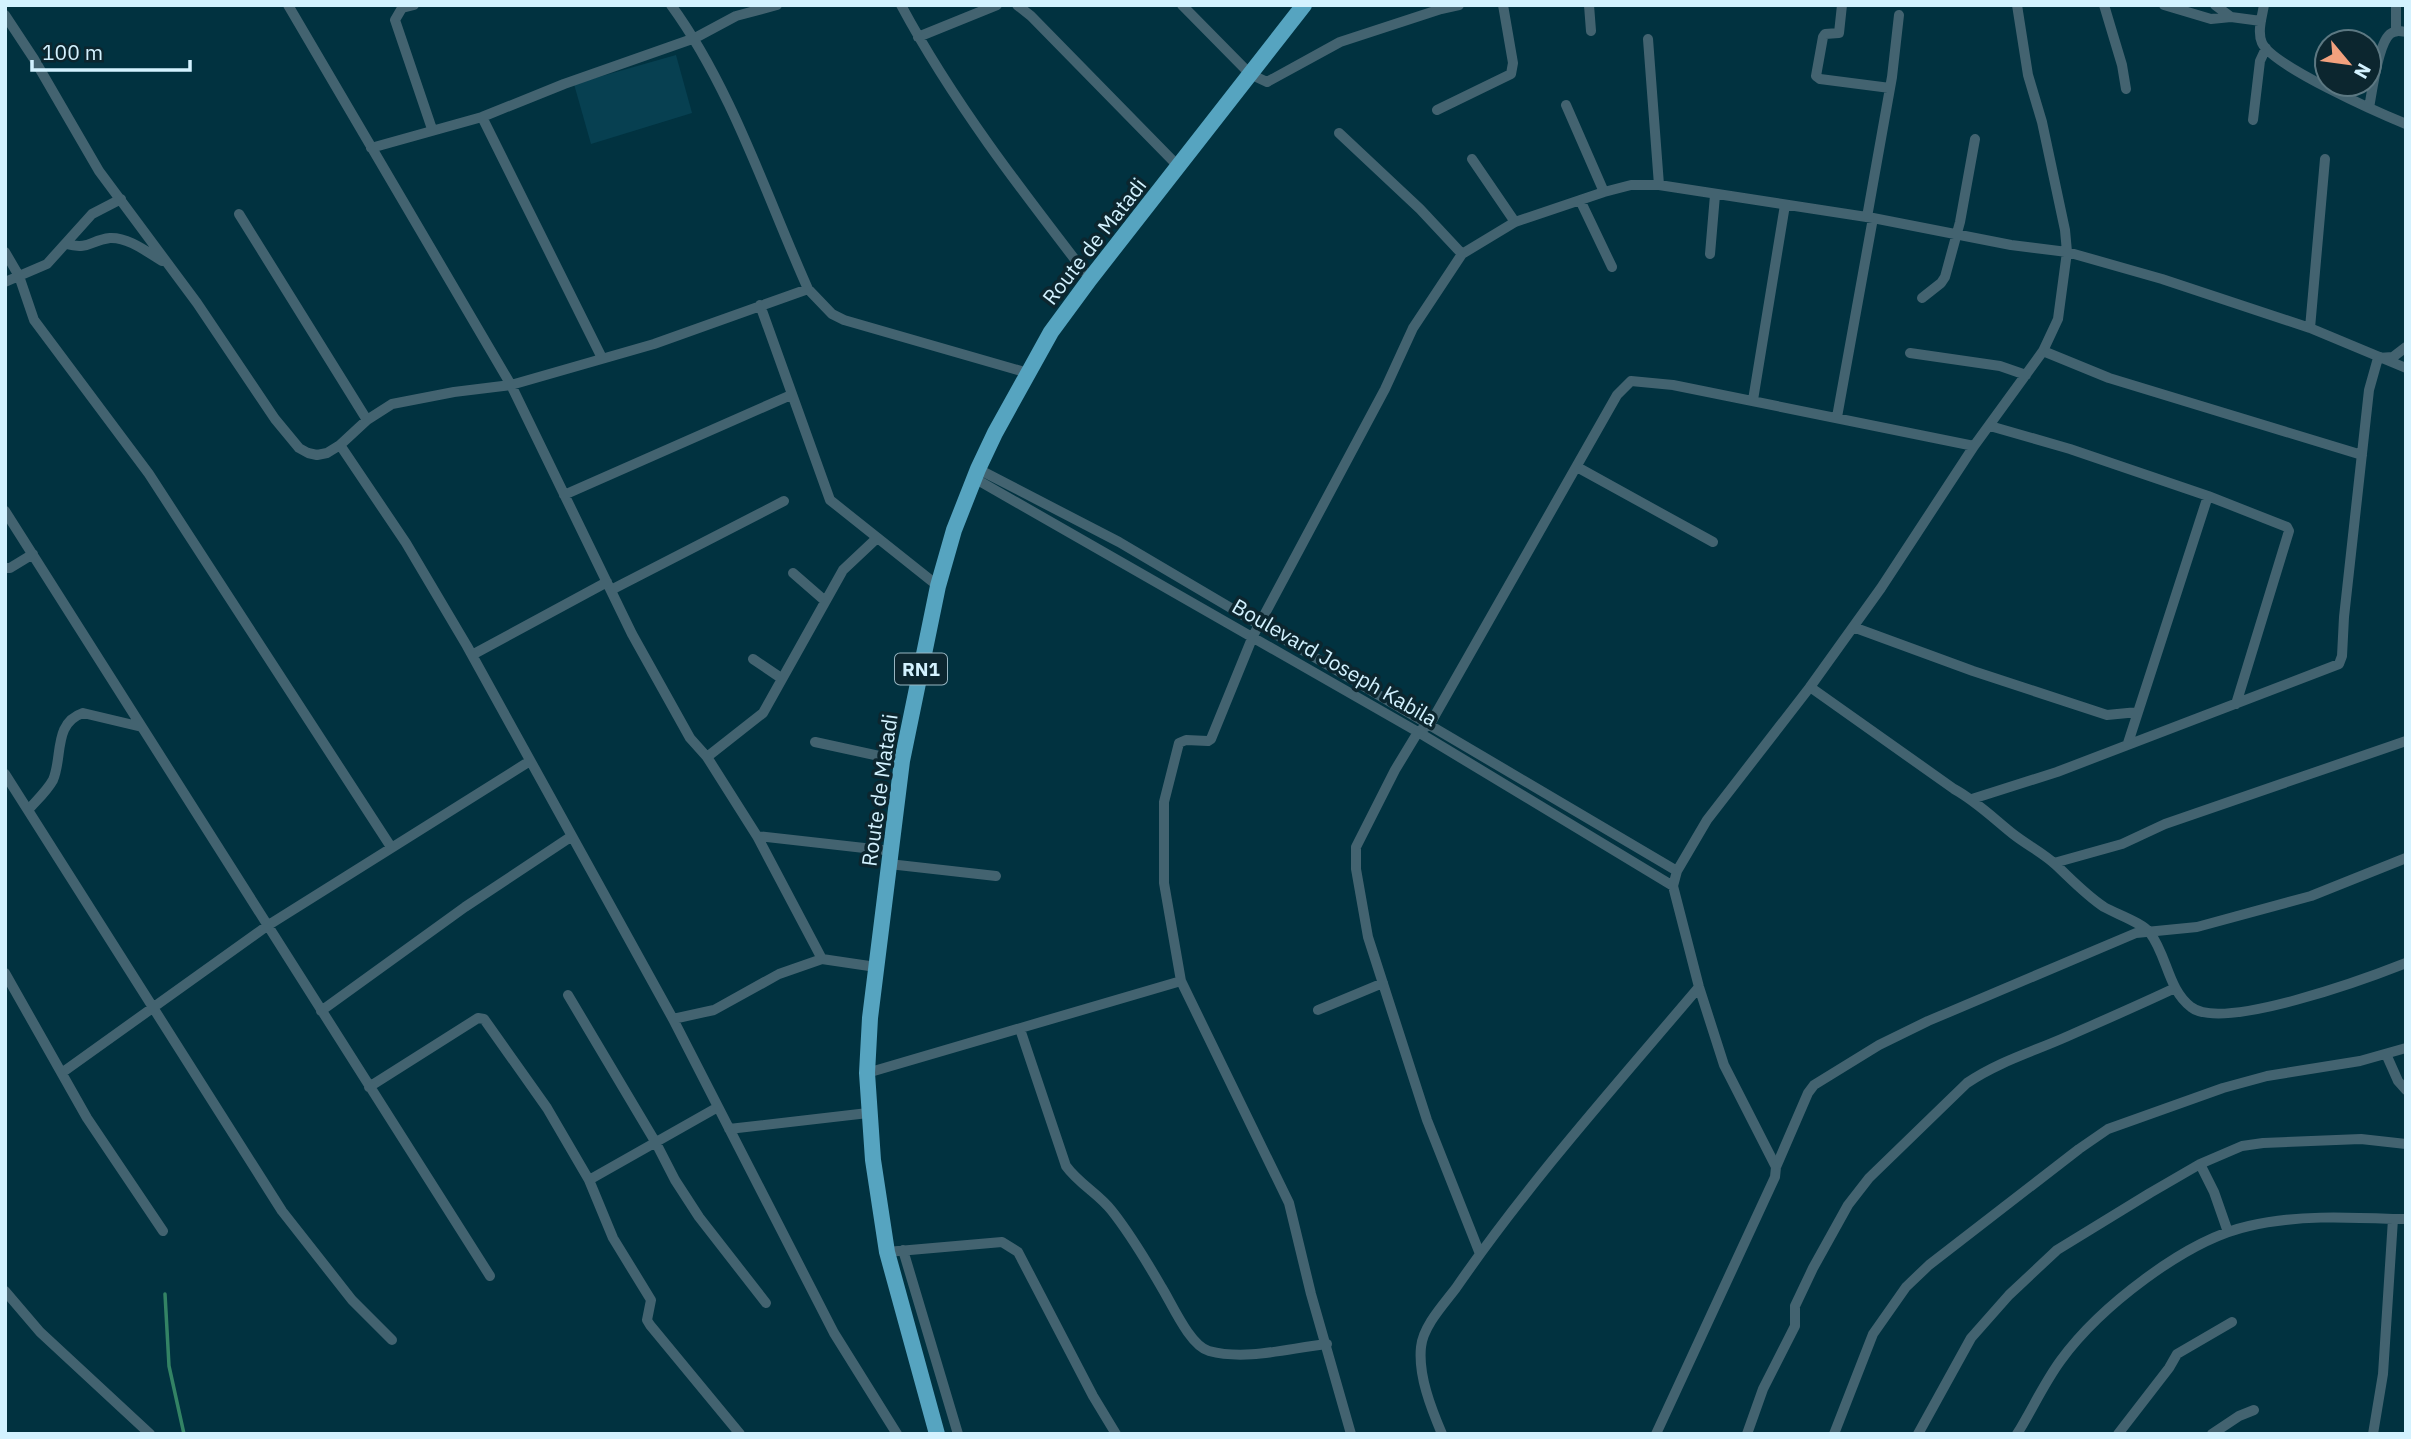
<svg xmlns="http://www.w3.org/2000/svg" width="2411" height="1439" font-family="'IBM Plex Sans',sans-serif">
	<rect width="100%" height="100%" fill="#013240"/>
	<path fill="#074051" d="M676 55 692 113 591 144 574 84Z"/>
	<g fill="none" stroke-linecap="round" stroke-linejoin="round">
		<path stroke="#338364" stroke-width="3.5" d="M165 1294 169 1366 184 1434"/>
		<path stroke="#436370" stroke-width="10" d="M288 5 511 385 632 634 690 738 707 757 757 836 822 959
			M414 5 402 8 395 20 432 129
			M671 5C731 87 766 195 808 289
			M901 5C953 102 1022 191 1090 279
			M1017 5 1031 16 1178 166
			M1182 5 1250 74 1267 82 1340 42 1441 9 1459 5
			M1589 5 1591 31
			M1842 5 1839 33 1825 34 1823 37 1816 76 1820 79 1890 88
			M2104 5 2122 65 2126 89
			M2164 5 2211 19 2231 17 2261 21
			M2215 5 2231 17
			M2264 5C2262 17 2257 32 2262 43 2273 66 2379 113 2406 124
			M2396 5V31
			M5 15 34 59 99 171 197 303 275 419 299 448 308 453 317 455 327 453 340 445 367 420 392 404 454 392 511 385 654 344 808 289 832 314 844 320 1028 373
			M918 37 997 5
			M1648 39 1659 185
			M1566 105 1604 192
			M2369 108C2372 92 2378 44 2390 34 2395 30 2400 31 2406 32
			M1437 110 1511 74 1513 63 1503 5
			M482 117 602 358
			M2253 120 2260 61 2266 48
			M1339 133 1420 209 1462 254
			M371 148 482 117 564 84 695 38 736 16 777 5
			M1472 159 1515 222
			M1580 200 1612 267
			M239 214 367 420
			M1867 217 1892 77 1899 15
			M66 244C90 250 90 240 110 238 128 237 147 252 162 261
			M5 252 19 276 34 320 149 474 391 847
			M1710 254 1715 195
			M5 282 47 264 92 214 121 199
			M1922 298 1941 283 1945 277 1960 222 1975 139
			M760 305 830 500 938 586
			M2310 328 2325 159
			M2043 351 2109 378 2362 455
			M1910 353 2000 366 2026 375
			M1753 400 1785 205
			M1837 417 1873 218
			M1990 426 2070 449 2208 496 2287 527 2289 531 2236 704
			M340 445 406 543 467 646 673 1019 834 1333 897 1434
			M1577 467 1713 542
			M978 469 1119 542 1677 871
			M974 478 1418 732 1673 886
			M564 495 791 395
			M5 511 490 1276
			M5 568H10L33 554
			M793 573 824 600
			M611 590 784 501
			M1853 627 1973 671 2107 715 2138 712
			M472 655 607 582
			M753 659 781 678
			M1810 687 1954 789C1976 801 1993 818 2013 834 2027 845 2043 853 2056 865 2072 880 2086 895 2104 907 2116 914 2143 923 2150 933 2167 955 2168 990 2191 1007 2222 1032 2368 978 2406 963
			M815 742 902 761
			M2128 743 2208 496
			M707 757 763 713 843 570 877 538
			M5 774 282 1211 352 1300 392 1340
			M1972 799 2057 772 2339 664 2342 656 2344 617 2369 390 2378 358 2393 357 2406 347
			M28 810C36 801 47 791 53 780 63 757 53 723 83 713L142 727
			M757 836 891 851
			M2054 863 2122 844 2165 824 2406 741
			M889 864 996 876
			M5 973 87 1118 163 1231
			M568 995 656 1143 675 1180 699 1217 766 1303
			M1318 1010 1383 983
			M321 1011 465 907 572 836
			M673 1019 714 1010 779 974 822 959 876 967
			M1020 1029 1066 1166C1079 1184 1099 1194 1112 1211 1131 1235 1147 1262 1162 1288 1172 1304 1190 1346 1209 1351 1247 1361 1289 1348 1327 1344
			M2386 1054 2398 1081 2406 1090
			M63 1072 267 926 530 761
			M867 1073 1181 981
			M369 1087 478 1018 484 1019 547 1108 589 1180 613 1238 651 1300 647 1320 650 1325 740 1434
			M729 1129 868 1113
			M2200 1164 2214 1192 2228 1232
			M1776 1167 1808 1093 1814 1085 1879 1045 1928 1021 2136 933 2197 927 2311 896 2406 858
			M589 1180 718 1107
			M903 1250 958 1434
			M887 1252 1002 1242 1018 1252 1093 1396 1116 1434
			M1480 1254 1427 1120 1368 937 1356 869V847L1395 770 1418 732 1430 724 1617 395 1631 381 1673 385 1974 446
			M5 1291 40 1332 150 1434
			M1351 1434 1311 1294 1289 1203 1181 981 1164 883V802L1179 743 1186 740 1208 741 1211 739 1253 636 1385 389 1413 328 1462 254 1515 222 1604 192 1631 185H1659L1873 218 2011 245 2067 252 2162 279 2310 328 2406 368
			M1442 1434C1431 1408 1418 1375 1421 1347 1423 1326 1444 1304 1456 1288 1529 1182 1616 1085 1699 987
			M1656 1434 1775 1177 1776 1167 1724 1065 1699 987 1673 886 1677 871 1707 820 1810 687 1881 588 1974 446 2043 351 2058 319 2067 252 2065 230 2042 122 2028 75 2017 5
			M1747 1434 1763 1389 1795 1326V1306L1813 1268 1848 1205 1869 1178 1967 1083C1998 1062 2032 1052 2066 1037 2102 1021 2139 1005 2175 988
			M1834 1434 1873 1334 1906 1287 1929 1265 2079 1149 2108 1129 2223 1088 2267 1076 2360 1061 2406 1048
			M1918 1434 1971 1338 2009 1295 2057 1250 2150 1193 2200 1164 2242 1146 2263 1143 2361 1139 2406 1144
			M2017 1434C2032 1410 2044 1383 2061 1360 2099 1308 2185 1240 2249 1226 2296 1215 2345 1217 2393 1219
			M2118 1434 2169 1368 2177 1354 2232 1322
			M2212 1434 2239 1416 2254 1410
			M2373 1434 2383 1374 2393 1219H2406"/>
		<path stroke="#56a4c0" stroke-width="16" d="M937 1434 887 1252 873 1160 867 1073 870 1018 902 761 938 586 954 530 978 469 995 433 1051 332 1090 279 1304 5"/>
	</g>
	<g text-anchor="middle" dominant-baseline="central" stroke-width="7" stroke-linejoin="round" paint-order="stroke">
		<rect fill="#0c262f" stroke="#97b5c1" stroke-width="2" x="895" y="653.5" width="52" height="31" rx="5"/>
		<g font-size="19" font-weight="bold" fill="#d3f2ff">
			<text x="921" y="669">RN1</text>
		</g>
		<g font-size="21" fill="#d3f2ff" stroke="#0c262f">
			<text transform="translate(1094 241) rotate(-52)">Route de Matadi</text>
			<text transform="translate(1335 662) rotate(30)">Boulevard Joseph Kabila</text>
			<text transform="translate(879 790) rotate(-82)">Route de Matadi</text>
		</g>
	</g>
	<rect width="2411" height="1439" fill="none" stroke="#d3f2ff" stroke-width="14"/>
	<g transform="translate(2348 63) rotate(119)"><circle r="33" fill="#0c262f" stroke="#5c7882" stroke-width="2"/>
	<path d="M0-5L12 26L0 18L-12 26Z" fill="#f2a17e"/>
	<text y="-10" font-size="19" font-weight="bold" text-anchor="middle" fill="#d3f2ff">N</text>
	</g>
	<path d="M32 60v10h158v-10" fill="none" stroke="#d3f2ff" stroke-width="3.5"/>
	<text x="42" y="60" font-size="21" fill="#d3f2ff" stroke="#0c262f" stroke-width="5" paint-order="stroke">100 m</text>
</svg>
